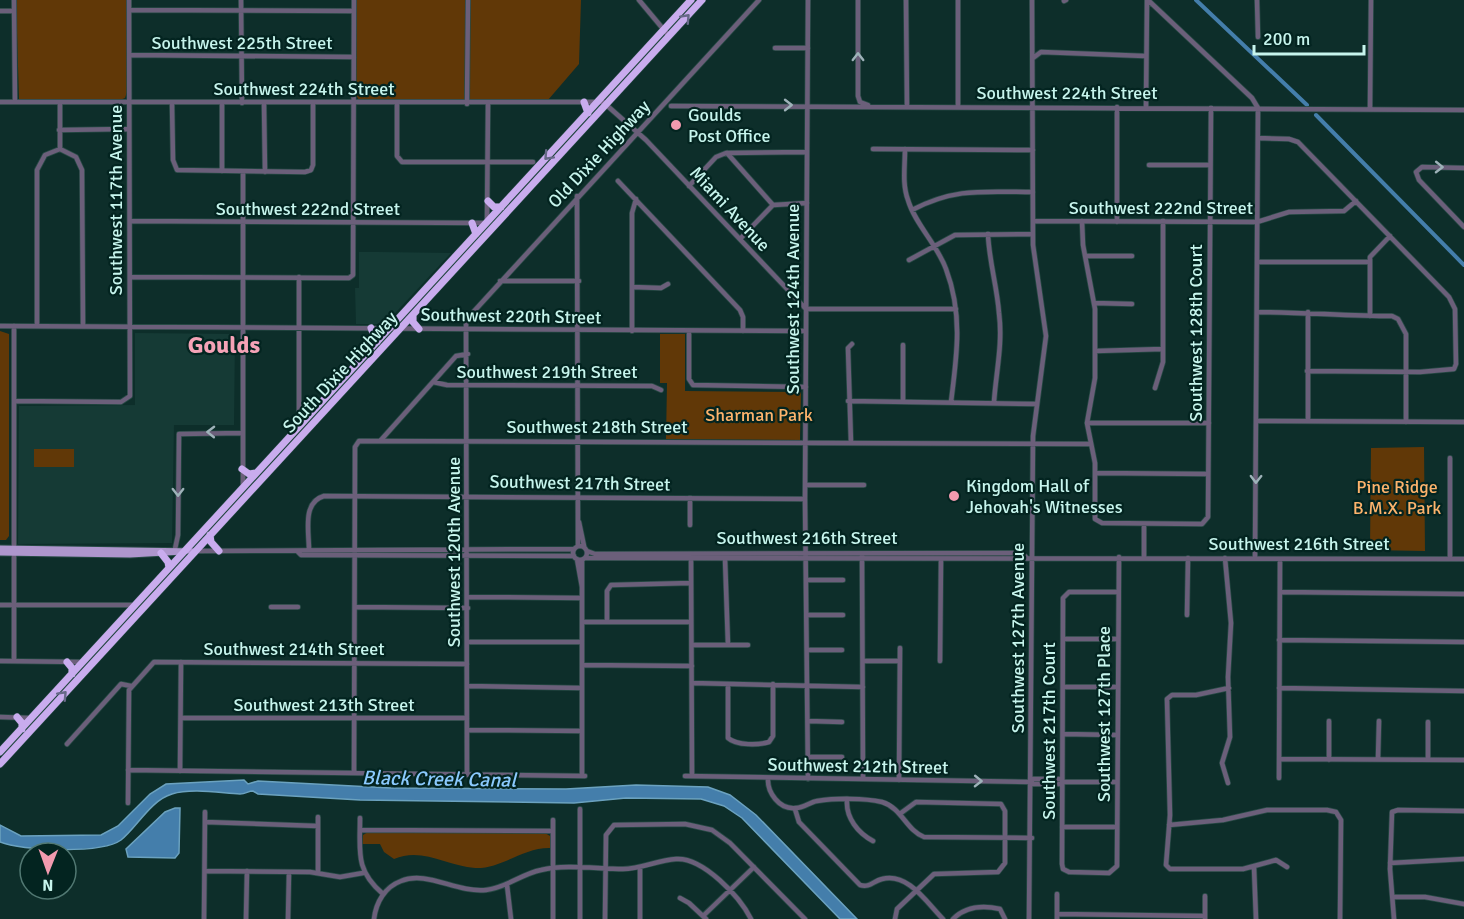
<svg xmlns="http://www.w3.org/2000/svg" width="1464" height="919" font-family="Signika,sans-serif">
	<rect width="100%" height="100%" fill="#0d2e2a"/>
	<path fill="#153a35" d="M359 252H379L451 253 385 324H356L355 288H359Z
		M135 333 235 334 234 425H174L172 543 18 544 19 406 135 405Z"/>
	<path fill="#613807" d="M16 0H128V89L125 98 120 100 19 99Z
		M356 0H581L579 64 548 100H359L356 95Z
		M0 331 9 334V536L6 540H0Z
		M660 334H685V391L801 392 800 440 666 439 667 383H660Z
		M1424 447 1425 551 1370 550 1371 448Z
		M34 449H74V467H34Z
		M368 832 545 833 550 836 551 848C523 847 502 869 475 868 447 866 422 847 394 859L384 852 380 844H362L363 835Z"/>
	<path fill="#447eab" stroke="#6ba2bf" stroke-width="1.5" d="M244 780 248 784 258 781 391 788 566 789 636 785 708 787 730 795 756 815 857 919H840L742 818 724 806 701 799 626 798 574 803 360 800 258 794 253 791C248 791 246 794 240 794 220 793 192 788 172 794 151 800 137 827 121 840 102 854 21 851 0 842V825L21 836 101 835 118 826 150 794 166 784Z
		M175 808H180L179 853 175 858 128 857 126 849 165 812Z"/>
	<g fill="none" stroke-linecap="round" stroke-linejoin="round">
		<path stroke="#447eab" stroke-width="4" d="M1196 0 1307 105
			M1316 115 1464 265"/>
		<defs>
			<path id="minor" d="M14 0 15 102
				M241 0 242 103
				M639 0 669 36
				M808 0 805 499 808 779
				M858 0V96L860 102 868 105
				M906 0 907 107
				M1148 0 1252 98 1258 108 1255 558
				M1257 0 1258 37
				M1064 1 1066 0
				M129 10 354 11
				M0 11H14
				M775 48H808
				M130 55 354 57
				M1033 58 1041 52 1145 56
				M0 102H603L646 140 806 309
				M397 102V156L402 162H533
				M60 103V149
				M172 103 173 160 177 170 305 172 311 170 313 165V103
				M264 103 265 172
				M467 104 468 0
				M671 106 1464 110
				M958 107V0
				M1146 107 1147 0
				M1370 108 1371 0
				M59 130 129 129
				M1258 138 1289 139 1298 142 1449 297 1455 309 1456 364 1454 369 1420 372 1307 371
				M60 149 76 157 82 170 83 326
				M873 149 1033 150
				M905 149C905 166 902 184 908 200 915 224 937 244 946 269 963 314 957 355 951 402
				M727 153 773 205
				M1149 165H1210
				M1464 168 1422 167 1416 172 1419 180 1464 227
				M222 171V103
				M618 181 740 310 743 317V331
				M689 186 716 157 726 153 807 152
				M577 196 578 546
				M912 210C956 187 985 192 1033 192
				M130 221 487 223 488 104
				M1033 221 1257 222 1289 212 1344 211 1356 201
				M1082 221 1083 245 1095 309V378L1087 423 1095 463V519L1102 523 1202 524 1208 517 1211 108
				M1117 222V107
				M988 234C989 261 997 286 999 313 1003 344 996 372 994 402
				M740 239 773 205 807 203
				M1085 256H1132
				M909 260 955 235 1033 234
				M1257 262H1369
				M130 277 349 278 353 275 354 0
				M299 277V427
				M500 281H579
				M632 287 661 288 668 284
				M1094 303 1132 304
				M806 309H956
				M1257 312C1302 312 1347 316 1392 316L1398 319 1406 334V422
				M1370 316V257L1390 236
				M0 326 806 331
				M37 326V170L45 155 60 149
				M632 331V213L636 199
				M689 331V379L693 385 806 387
				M1095 351 1163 349
				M433 382 447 385 652 386 661 390
				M1155 388 1163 362V221
				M14 401 121 402 130 396 129 0
				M848 401 1037 404
				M903 401V345
				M1257 421 1464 422
				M1308 421V312
				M1087 423H1209
				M381 440 456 356 468 354
				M851 443 848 348 852 344
				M1450 458V559
				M1096 473 1208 474
				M805 485H864
				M243 488V172
				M579 522 584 546
				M690 525V498
				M573 553a7 7 0 1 1 14 0a7 7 0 1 1-14 0Z
				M175 549 178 535 179 434 242 433
				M309 550C309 532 302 502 324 496L805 499
				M196 551 574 549
				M587 551 595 554 1022 553 1026 557
				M298 552 301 555 574 556
				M862 555 863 779
				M691 557 692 774
				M586 558 1464 559
				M1144 558V524
				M1225 558 1231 623 1228 677 1230 737 1222 763 1228 783
				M577 559 582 587
				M807 580H843
				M1118 592H1069L1063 598 1062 864 1063 869 1069 872 1109 873 1117 866 1119 557
				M1280 592 1464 594
				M468 597 582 598
				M0 605H135
				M271 607H298
				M355 607 468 608
				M807 615H843
				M1187 615 1188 558
				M582 622H691
				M607 622V591L611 585 691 583
				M1063 639H1118
				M1279 640 1464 642
				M467 642H582
				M693 645H728L725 558
				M728 645H748
				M807 650H842
				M0 661 83 662
				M14 661V326
				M863 661H900
				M940 661 941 559
				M582 665 692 666
				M692 683 863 687
				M728 684V738C737 746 759 745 769 742L773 736V684
				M467 686 582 688
				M1063 687H1118
				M1229 688 1196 695H1172L1167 699 1170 815 1166 865 1170 869H1243L1276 860 1287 867
				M1279 688 1464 691
				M0 717 30 718
				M181 718H467
				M808 721 842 722
				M467 730 582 731
				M1063 734 1117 735
				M67 744 121 684 131 686
				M809 757H842
				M1279 759 1464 760
				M1378 759 1379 721
				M1329 760V721
				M1428 760V722
				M128 770 585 776
				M180 771 181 662
				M354 773 355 447 359 441 1090 444
				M467 775 466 320 759 0
				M582 776V560
				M685 776 1032 782
				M768 778C767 792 779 810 796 808 804 808 810 802 817 801 836 798 864 798 882 802 902 808 906 830 924 837L1032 838
				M1279 778 1280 559
				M1032 779H1062
				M899 780 900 648
				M1062 782H1117
				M1032 784H1062
				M847 801C846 818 858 833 873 841
				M128 803 129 690 154 662 467 664
				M580 809V919
				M795 809 799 822 860 885C870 888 873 881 882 879 908 872 927 903 943 919
				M360 818C360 852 355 870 383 894
				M553 820V919
				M205 822 318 826
				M1169 825 1223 820 1267 810H1327L1336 812 1341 820 1340 919
				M1062 827H1117
				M360 830 553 831
				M1390 863 1464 859
				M640 867V919
				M1254 867 1256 919
				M205 871 310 872 340 877 363 873
				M318 872V817
				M507 885 511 919
				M1057 894V919
				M1394 897H1425L1464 904
				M680 898 689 903 706 919
				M1057 914 1205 916
				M703 916 754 867
				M204 919 205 812
				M246 919 247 871
				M288 919 289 872
				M374 919C376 902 385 887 401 881 427 870 456 893 486 890 506 888 521 874 541 870 566 864 597 869 623 869 641 869 658 860 676 859 703 857 740 897 751 919
				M605 919 606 835 614 825 685 824 712 830 730 843 805 919
				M895 919 897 909 934 874 998 872 1005 863V811L1001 804 916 802 901 813
				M953 919C966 906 982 905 1000 909L1005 919
				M1029 919 1033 436 1046 336 1033 245 1032 0
				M1205 919V896
				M1394 919 1390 869 1392 812 1398 810 1464 811"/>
			<path id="major" d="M0 548 196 551
				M0 553 130 555 183 552"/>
			<path id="highway" d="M584 102 588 113
				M488 201 494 207H501
				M472 223 476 234
				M413 315V322L419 329
				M371 328 377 342
				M242 469 249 474 256 473
				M210 535 211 542 219 551
				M161 553 168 562 169 568
				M67 662 72 668V674
				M17 717 22 723V729
				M0 752 691 0
				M0 764 702 0"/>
		</defs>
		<use href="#minor" stroke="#274a45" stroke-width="6"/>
		<use href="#major" stroke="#274a45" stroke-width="7"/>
		<use href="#highway" stroke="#274a45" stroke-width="8"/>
		<use href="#minor" stroke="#6b5f7a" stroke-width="4.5"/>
		<use href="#major" stroke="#ae96cd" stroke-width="5"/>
		<use href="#highway" stroke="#c9acee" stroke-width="7"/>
	</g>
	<defs><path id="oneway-chevron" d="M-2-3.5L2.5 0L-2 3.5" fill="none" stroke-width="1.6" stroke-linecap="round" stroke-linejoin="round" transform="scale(1.5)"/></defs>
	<g stroke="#666887">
		<use href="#oneway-chevron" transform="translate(686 18) rotate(-47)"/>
		<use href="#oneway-chevron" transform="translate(548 156) rotate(133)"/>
		<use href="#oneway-chevron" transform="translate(63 695) rotate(-47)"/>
	</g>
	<g stroke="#9eb2b9">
		<use href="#oneway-chevron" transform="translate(858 57) rotate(-90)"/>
		<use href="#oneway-chevron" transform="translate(788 105)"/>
		<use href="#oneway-chevron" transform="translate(1439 167) rotate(1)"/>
		<use href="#oneway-chevron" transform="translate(211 432) rotate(-179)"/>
		<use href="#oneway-chevron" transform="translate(1256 479) rotate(91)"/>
		<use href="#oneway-chevron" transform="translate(178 492) rotate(90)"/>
		<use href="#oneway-chevron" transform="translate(978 781) rotate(1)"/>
	</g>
	<g fill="#f29aaf" stroke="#032420" stroke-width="2">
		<circle cx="676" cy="125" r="6"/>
		<circle cx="954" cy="496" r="6"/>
	</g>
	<g text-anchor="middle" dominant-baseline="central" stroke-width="4.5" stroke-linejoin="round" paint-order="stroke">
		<g font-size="18" fill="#c7f5ed" stroke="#032420">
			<text x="242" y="43">Southwest 225th Street</text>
			<text x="304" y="89">Southwest 224th Street</text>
			<text x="1067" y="93">Southwest 224th Street</text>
			<text transform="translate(599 154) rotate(-47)">Old Dixie Highway</text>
			<text transform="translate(116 200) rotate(-90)">Southwest 117th Avenue</text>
			<text x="1161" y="208">Southwest 222nd Street</text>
			<text x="308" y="209">Southwest 222nd Street</text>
			<text transform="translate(730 209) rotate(47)">Miami Avenue</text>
			<text transform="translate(793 299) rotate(-90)">Southwest 124th Avenue</text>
			<text transform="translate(511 316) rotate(1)">Southwest 220th Street</text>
			<text transform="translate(1196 333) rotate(-90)">Southwest 128th Court</text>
			<text transform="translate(340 372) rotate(-47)">South Dixie Highway</text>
			<text x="547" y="372">Southwest 219th Street</text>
			<text x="597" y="427">Southwest 218th Street</text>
			<text transform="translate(580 483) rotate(1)">Southwest 217th Street</text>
			<text x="807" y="538">Southwest 216th Street</text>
			<text x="1299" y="544">Southwest 216th Street</text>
			<text transform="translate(454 552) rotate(-90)">Southwest 120th Avenue</text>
			<text transform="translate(1018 638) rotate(-90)">Southwest 127th Avenue</text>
			<text x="294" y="649">Southwest 214th Street</text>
			<text x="324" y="705">Southwest 213th Street</text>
			<text transform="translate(1104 714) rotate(-90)">Southwest 127th Place</text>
			<text transform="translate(1049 731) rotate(-90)">Southwest 217th Court</text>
			<text transform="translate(858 766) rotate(1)">Southwest 212th Street</text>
		</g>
		<g font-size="18" fill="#c7f5ed" stroke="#032420" text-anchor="start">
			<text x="688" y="115">Goulds<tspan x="688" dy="21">Post Office</tspan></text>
			<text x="966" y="486">Kingdom Hall of<tspan x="966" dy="21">Jehovah's Witnesses</tspan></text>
		</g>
		<g font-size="18" fill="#fdb36c" stroke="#032420">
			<text x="759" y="415">Sharman Park</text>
			<text x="1397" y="487">Pine Ridge<tspan x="1397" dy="21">B.M.X. Park</tspan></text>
		</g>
		<g font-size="20" font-style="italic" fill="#8bcafe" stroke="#032420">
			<text transform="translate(439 779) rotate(1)">Black Creek Canal</text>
		</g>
		<g font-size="24" font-weight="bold" fill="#f5a3b7" stroke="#032420">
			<text x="224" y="345">Goulds</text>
		</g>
	</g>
	<g transform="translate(48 871) rotate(181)"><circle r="28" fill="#032420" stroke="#517872" stroke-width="1.5"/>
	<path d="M0-4.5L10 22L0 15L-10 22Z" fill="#f29aaf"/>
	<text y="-9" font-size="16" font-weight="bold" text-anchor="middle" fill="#c7f5ed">N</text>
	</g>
	<path d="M1254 45v9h110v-9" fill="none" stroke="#c7f5ed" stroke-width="3"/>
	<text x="1263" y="45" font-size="18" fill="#c7f5ed" stroke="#032420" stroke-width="4.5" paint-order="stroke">200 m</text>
</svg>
